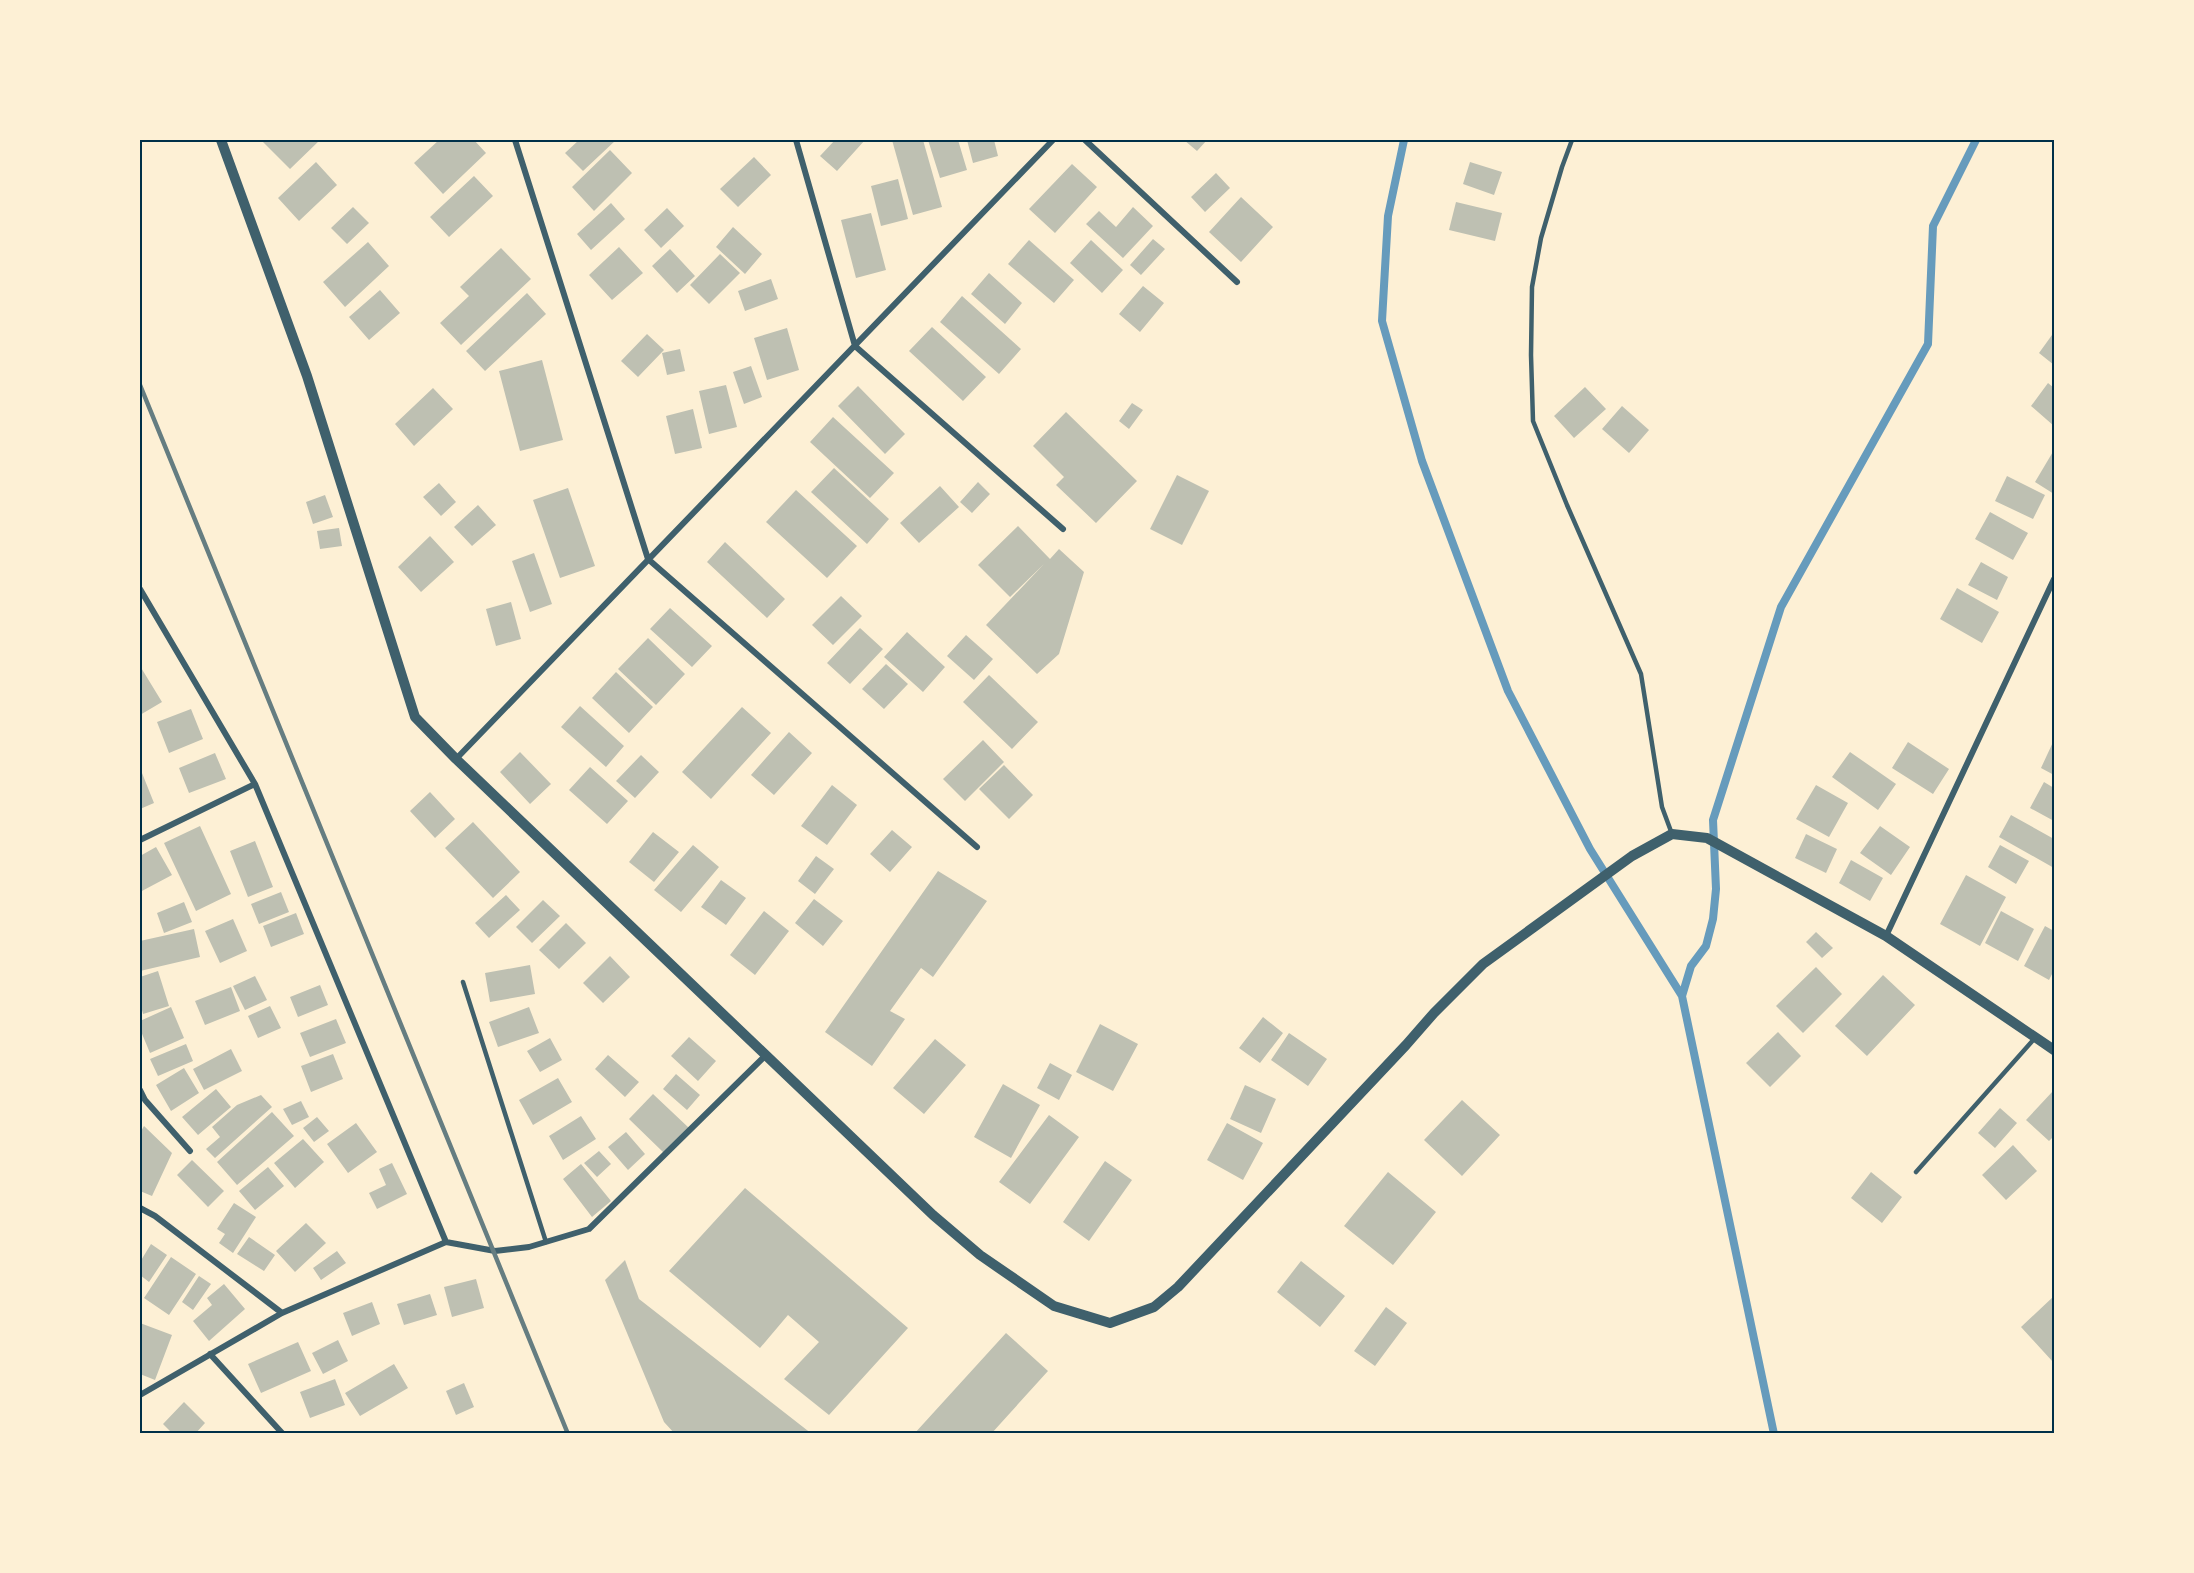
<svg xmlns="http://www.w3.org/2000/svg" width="2194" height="1573" font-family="'Fira Sans Condensed',sans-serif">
	<rect width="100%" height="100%" fill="#fdf0d5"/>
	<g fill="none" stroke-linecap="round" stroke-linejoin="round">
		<path stroke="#669bbc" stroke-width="8" d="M1404 140 1388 216 1382 321 1422 461 1508 691 1590 849 1682 996 1774 1434
			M1682 996 1691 966 1706 946 1713 919 1716 889 1713 820 1781 607 1928 344 1933 226 1976 140"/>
	</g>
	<path fill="#bec0b2" d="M265 140H320L290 169 263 142Z
		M439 140H474L486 153 443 194 414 163Z
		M579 140H616L583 171 565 153Z
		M835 140H865L837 171 820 156Z
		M892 140H923L942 207 913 215Z
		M928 140H958L967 170 940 178Z
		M967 140H994L998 156 973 163Z
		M1184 140H1207L1197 151Z
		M610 150 632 173 594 211 572 187Z
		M754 157 771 175 738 207 720 189Z
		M316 162 337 185 299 221 278 198Z
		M1470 162 1502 172 1494 195 1463 184Z
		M1072 164 1097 187 1055 233 1029 209Z
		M1216 173 1230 188 1205 212 1191 197Z
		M474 176 493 196 449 237 430 217Z
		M898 179 908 219 881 226 871 186Z
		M1241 197 1273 227 1241 262 1209 232Z
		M1456 202 1502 213 1495 241 1449 230Z
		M611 203 625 219 591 250 577 234Z
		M353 207 369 223 347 244 331 228Z
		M1133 207 1153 226 1123 258 1086 224 1099 211 1116 227Z
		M667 208 684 226 661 248 644 230Z
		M871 213 886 270 856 278 841 220Z
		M733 227 762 254 745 274 716 247Z
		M1153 239 1165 249 1141 275 1130 265Z
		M1029 240 1074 280 1054 303 1008 264Z
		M1091 240 1123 270 1102 293 1070 263Z
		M368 242 389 266 345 307 323 282Z
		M619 247 643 273 612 300 589 275Z
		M501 248 531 279 461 345 440 323 469 296 460 287Z
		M670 249 695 276 677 293 652 266Z
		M720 254 740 273 709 304 690 285Z
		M989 273 1022 303 1005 324 971 294Z
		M771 279 778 299 745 311 738 291Z
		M1143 286 1164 303 1140 332 1119 314Z
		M380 290 400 313 369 340 349 317Z
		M527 293 546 314 485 371 466 351Z
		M962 296 1021 349 999 374 940 322Z
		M932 327 986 377 963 401 909 351Z
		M787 328 799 370 767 380 754 338Z
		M647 334 664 350 638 377 621 361Z
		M2052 335 2054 337V365L2039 353Z
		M680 349 685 371 667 375 662 353Z
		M542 360 563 440 520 451 499 371Z
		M751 366 762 397 744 404 733 372Z
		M2048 383 2054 388V426L2031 406Z
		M726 385 737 427 709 434 699 391Z
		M858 386 905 434 885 454 838 406Z
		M1585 387 1606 409 1574 438 1554 416Z
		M433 388 453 409 414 446 395 424Z
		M1132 403 1143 410 1129 429 1119 421Z
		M1622 406 1649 430 1629 453 1602 429Z
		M693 409 702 448 675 454 666 416Z
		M1066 412 1137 481 1096 523 1056 485 1064 477 1033 446Z
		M833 417 894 473 870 498 810 442Z
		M2054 450V494L2035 482Z
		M834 468 889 519 867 544 811 492Z
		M1177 475 1209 491 1182 545 1150 529Z
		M2007 476 2045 495 2033 519 1995 501Z
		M978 482 990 494 972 513 960 502Z
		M439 483 456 502 441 516 423 497Z
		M940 486 959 507 919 543 900 523Z
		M568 488 595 566 560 578 533 500Z
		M796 490 857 546 827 578 766 522Z
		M325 495 333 517 313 524 306 502Z
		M478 505 496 525 472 546 454 527Z
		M1990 512 2028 533 2013 560 1975 539Z
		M1018 526 1050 559 1059 549 1084 572 1059 654 1037 674 986 625 1044 564 1010 597 978 565Z
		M339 528 342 546 320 549 317 531Z
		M430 536 454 562 421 592 398 567Z
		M725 542 785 599 767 618 707 562Z
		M534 553 552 604 530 612 512 561Z
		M1981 562 2008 577 1997 600 1968 585Z
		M1957 588 1999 612 1982 643 1940 619Z
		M841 596 862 616 833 645 812 625Z
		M511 602 521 639 496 646 486 609Z
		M670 608 712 646 692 667 650 629Z
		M860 628 883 649 850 684 827 663Z
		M907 632 945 667 923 692 884 657Z
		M966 635 993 659 974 680 947 656Z
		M648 638 685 674 656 705 618 669Z
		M886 664 908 684 884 709 862 689Z
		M140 666 162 702 140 715Z
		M616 672 653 707 629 733 592 698Z
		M989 675 1038 722 1012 749 963 702Z
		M580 706 624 746 606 767 561 727Z
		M742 707 771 733 711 799 682 772Z
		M191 709 203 739 169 753 157 722Z
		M789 732 812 753 774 795 751 775Z
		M983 740 1004 762 965 801 943 779Z
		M2054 740V775L2041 768Z
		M1908 742 1949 769 1933 794 1892 768Z
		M520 752 551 784 530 804 500 772Z
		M1850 752 1896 784 1878 810 1832 777Z
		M215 753 226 779 189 793 179 768Z
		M641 755 659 772 635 798 616 781Z
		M1004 765 1033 795 1009 819 979 789Z
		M590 767 628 801 607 824 569 790Z
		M140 768 154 803 140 809Z
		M2044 782 2054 788V821L2030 808Z
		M832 785 857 805 827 845 801 826Z
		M1816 785 1848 803 1829 837 1796 819Z
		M430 792 455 819 435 838 410 811Z
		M2011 815 2054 839V868L1999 837Z
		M473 822 520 872 493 898 445 848Z
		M200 826 231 894 196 911 164 843Z
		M1880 826 1910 847 1891 875 1860 853Z
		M892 830 912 847 890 872 870 854Z
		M653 832 679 852 654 882 629 862Z
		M1806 834 1837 849 1826 873 1795 858Z
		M255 841 273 887 248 897 230 851Z
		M693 845 719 867 681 912 654 890Z
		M2000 845 2029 861 2016 884 1988 867Z
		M156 847 172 875 140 892V856Z
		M816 856 834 869 815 894 798 881Z
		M1851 860 1883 878 1870 901 1839 883Z
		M938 871 987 901 933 977 921 968 890 1011 905 1019 872 1066 825 1032Z
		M1966 875 2006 897 1980 946 1940 924Z
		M721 880 746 898 726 925 701 907Z
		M281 892 289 912 259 924 251 904Z
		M506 895 520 910 489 938 475 923Z
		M814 899 843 921 823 946 795 923Z
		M543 900 560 916 532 943 516 927Z
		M184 902 192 922 164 933 157 913Z
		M764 911 789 931 755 975 730 955Z
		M2001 911 2034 929 2018 961 1985 943Z
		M296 913 304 934 271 947 263 926Z
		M233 919 247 951 220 963 205 931Z
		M566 923 586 943 559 969 539 950Z
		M2045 926 2054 931V970L2049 980 2024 966Z
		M194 929 200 957 140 971V941Z
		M1816 932 1833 948 1822 958 1806 942Z
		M610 956 630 977 603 1003 583 983Z
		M530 965 535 994 490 1002 485 973Z
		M1816 967 1842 994 1803 1033 1776 1006Z
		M158 971 169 1006 143 1014 140 1002V977Z
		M1883 975 1915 1005 1867 1056 1835 1026Z
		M255 976 267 1000 245 1010 233 986Z
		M320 985 328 1005 298 1017 290 997Z
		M231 987 240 1011 205 1025 195 1001Z
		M270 1006 281 1028 258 1038 248 1016Z
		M171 1007 184 1038 150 1053 140 1029V1021Z
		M529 1007 539 1033 498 1047 489 1022Z
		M1263 1017 1283 1033 1260 1063 1239 1048Z
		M336 1019 346 1043 310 1057 300 1033Z
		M1100 1024 1138 1044 1113 1091 1076 1072Z
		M1778 1032 1801 1056 1770 1087 1746 1063Z
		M1289 1033 1327 1059 1308 1086 1271 1060Z
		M689 1037 716 1061 698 1081 671 1056Z
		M550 1038 562 1060 540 1072 527 1051Z
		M935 1039 966 1065 924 1114 893 1088Z
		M186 1044 193 1061 158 1076 150 1059Z
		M231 1049 242 1071 204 1090 193 1069Z
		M333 1054 343 1079 311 1092 301 1066Z
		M608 1055 639 1082 625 1097 595 1069Z
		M1050 1063 1072 1075 1059 1100 1037 1088Z
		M184 1068 199 1093 171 1111 156 1085Z
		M676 1074 700 1095 687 1110 663 1089Z
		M558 1078 572 1102 533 1125 519 1100Z
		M1003 1084 1040 1105 1011 1158 974 1137Z
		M1245 1085 1276 1099 1261 1133 1230 1119Z
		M216 1089 231 1107 198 1135 182 1117Z
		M2053 1091 2054 1136 2049 1141 2026 1120Z
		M653 1094 689 1128 664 1153 629 1119Z
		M261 1095 272 1107 215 1158 206 1149 220 1137 212 1127 237 1105Z
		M1462 1100 1500 1135 1462 1176 1424 1140Z
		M301 1101 309 1117 292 1125 283 1109Z
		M2000 1108 2017 1123 1995 1148 1978 1133Z
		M272 1112 294 1136 237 1185 217 1162Z
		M1049 1115 1079 1137 1030 1204 999 1182Z
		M581 1116 596 1139 563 1160 549 1136Z
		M317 1117 329 1131 314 1142 303 1128Z
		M356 1123 377 1152 348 1173 327 1144Z
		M1227 1123 1263 1143 1243 1180 1207 1160Z
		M144 1126 172 1153 152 1196 140 1191V1133Z
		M626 1132 645 1154 628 1170 608 1147Z
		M303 1139 324 1162 295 1188 274 1163Z
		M2013 1145 2037 1171 2006 1200 1982 1175Z
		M599 1151 611 1164 597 1177 584 1163Z
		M192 1160 224 1191 208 1207 177 1175Z
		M1105 1161 1132 1180 1089 1241 1063 1222Z
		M392 1163 407 1194 377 1209 369 1193 386 1185 379 1169Z
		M581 1164 611 1201 592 1217 563 1179Z
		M268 1167 284 1186 255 1210 239 1191Z
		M1388 1172 1436 1212 1393 1265 1344 1226Z
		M1871 1172 1902 1197 1882 1223 1851 1198Z
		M745 1188 908 1328 829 1415 784 1379 819 1342 788 1315 760 1348 669 1271Z
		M234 1203 256 1217 233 1253 219 1243 225 1234 217 1229Z
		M306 1223 326 1243 295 1272 276 1251Z
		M249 1237 275 1255 264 1271 237 1254Z
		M151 1244 167 1255 149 1282 140 1275V1262Z
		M337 1251 346 1263 321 1280 313 1268Z
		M171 1257 196 1274 169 1315 144 1298Z
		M625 1260 639 1299 812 1434H675L664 1422 605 1280Z
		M1301 1261 1345 1296 1320 1327 1277 1292Z
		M199 1276 211 1284 193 1310 182 1302Z
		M476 1279 484 1308 452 1317 444 1287Z
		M224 1284 245 1309 209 1341 193 1321 212 1305 207 1298Z
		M430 1294 437 1315 404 1325 397 1304Z
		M2054 1296V1360L2053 1362 2021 1327Z
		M372 1302 380 1324 352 1336 343 1313Z
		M1386 1307 1407 1323 1375 1366 1354 1351Z
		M140 1323 172 1335 155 1380 140 1374Z
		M1006 1333 1048 1371 991 1434H914Z
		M338 1340 348 1361 323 1374 312 1353Z
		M298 1342 311 1371 261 1393 248 1364Z
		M394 1364 408 1388 360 1416 345 1393Z
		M335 1379 345 1405 310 1418 300 1392Z
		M464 1383 474 1407 456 1415 446 1391Z
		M184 1402 205 1423 195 1434H173L163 1424Z"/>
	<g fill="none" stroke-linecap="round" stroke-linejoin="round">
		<path stroke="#3f606c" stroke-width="4.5" d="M1572 140 1562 167 1541 238 1532 287 1531 355 1533 421 1567 505 1641 674 1662 807 1672 834
			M463 982 546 1242
			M1916 1172 2035 1038"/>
		<path stroke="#3f606c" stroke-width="6" d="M515 140 648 559 977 847
			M796 140 855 346 1063 529
			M1085 140 1237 282
			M140 589 255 784 446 1242
			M456 759 1053 140
			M140 840 255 784
			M1886 936 2054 579
			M140 1090 145 1100 190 1151
			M140 1208 155 1216 282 1313
			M210 1354 283 1434
			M140 1395 282 1313 446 1242 495 1251 529 1247 589 1229 766 1055"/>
		<path stroke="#3f606c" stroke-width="10" d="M221 140 307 376 415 717 456 759 933 1215 980 1255 1054 1306 1110 1323 1154 1307 1178 1287 1406 1045 1434 1013 1483 964 1632 856 1672 834 1707 838 1886 936 2054 1050"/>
		<path stroke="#657d81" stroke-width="4.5" d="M140 385 568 1434"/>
	</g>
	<rect width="2194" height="1573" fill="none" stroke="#fdf0d5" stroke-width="282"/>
	<rect x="141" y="141" width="1912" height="1291" fill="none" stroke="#003049" stroke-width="2"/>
</svg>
